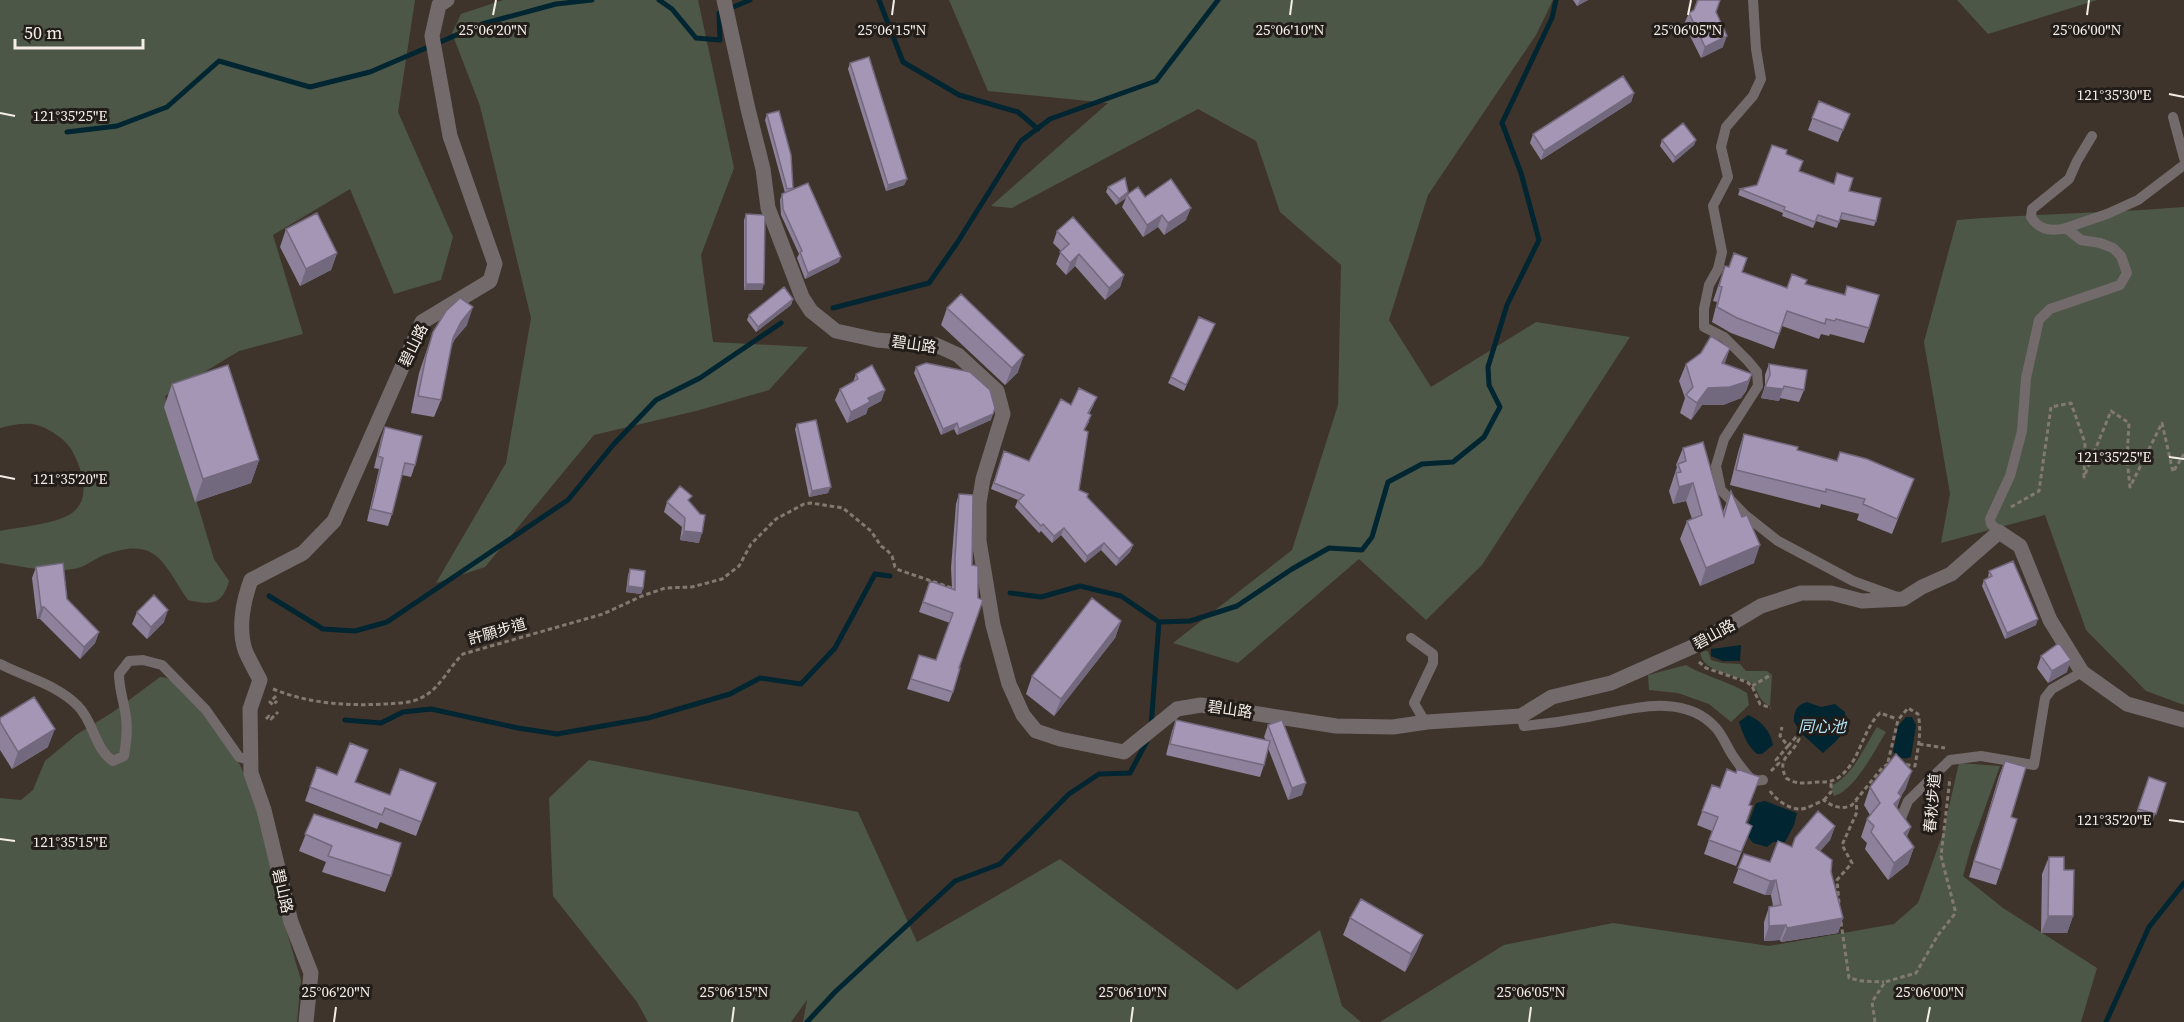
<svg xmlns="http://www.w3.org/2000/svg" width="2184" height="1022" font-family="'Source Serif 4','Noto Sans TC',serif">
	<rect width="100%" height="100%" fill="#3f342b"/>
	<path fill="#4d5747" d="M0 0H415L398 112 453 237 441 280 394 294 350 189 273 235 303 334 239 351 165 396 214 559 229 581C222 606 210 605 188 600 163 564 158 536 107 554 97 557 88 565 78 568 53 574 25 567 0 563V531C20 527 56 524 72 513 93 498 81 466 71 449 65 439 48 428 37 425 26 422 11 425 0 428Z
		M503 0H698L734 168 701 255 713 342 808 347 769 390 696 411 594 435 485 567 436 583 506 463 531 318 480 106 452 33 461 14Z
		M949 0H1553L1536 35 1428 195 1389 320 1431 387 1536 322 1630 337 1482 565 1426 620 1359 559 1238 663 1173 643 1292 550 1338 405 1341 265 1280 212 1256 141 1198 109 1012 208 991 206 1108 103 988 91Z
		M1957 0H2097L1988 34Z
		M2184 207V705L2146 691 2086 630 2045 515 1941 543 1950 494 1924 342 1957 220C2032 214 2108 213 2184 207Z
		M1701 651H1708L1711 660 1722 663 1740 664 1746 671H1767L1772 675 1770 706C1760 703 1758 691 1752 683 1739 676 1697 671 1701 651Z
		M1686 665C1706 677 1728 681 1747 693L1749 705 1731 722 1709 704 1678 693 1649 690 1648 675Z
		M160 677 167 678 180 685 222 737 240 765 260 809 275 892 301 980 297 1022H0V798L21 800 33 790 45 761 76 735 113 712Z
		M1877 727 1886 732C1875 750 1855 790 1834 796L1830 786C1853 777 1864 747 1877 727Z
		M589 760 858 812 917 942 1060 859 1237 990 1320 930 1342 1006 1361 1022H803L807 1000 791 1022H648L637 1002 553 896 549 798Z
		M1959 763 2000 766 1971 847 1963 876 2003 908 2097 968 2081 1022H1380L1504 945 1613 923 1769 946 1894 924 1918 903 1943 833Z"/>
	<path fill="#012631" d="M1741 645 1740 661H1723L1711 656V649Z
		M1807 702 1821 707 1835 704 1845 712C1848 734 1838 739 1823 753L1803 735 1794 722C1793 713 1797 704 1807 702Z
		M1748 715C1761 720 1771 732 1773 745L1762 754H1757C1747 746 1743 734 1739 722Z
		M1906 717H1912L1916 725 1911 757C1903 760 1899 758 1893 752L1898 726Z
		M1765 801 1797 813 1794 825 1785 842H1773L1767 847 1753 843 1745 833 1756 803Z"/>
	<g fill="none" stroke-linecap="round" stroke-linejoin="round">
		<path stroke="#012631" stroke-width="5" d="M659 0 672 9 696 38 720 40 719 13 750 0
			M879 0 903 62 959 95 1018 112 1038 129
			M67 132 117 126 167 107 219 61 310 87 370 72 482 24 556 4 592 0
			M833 308 929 283 957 243 1021 141 1050 119 1156 81 1218 0
			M1010 593 1041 597 1080 586 1121 596 1159 622 1190 621 1237 606 1292 569 1329 548 1362 550 1372 537 1388 482 1422 464 1453 462 1484 437 1500 407 1489 385 1488 367 1507 305 1539 240 1521 173 1502 123 1552 18 1556 0
			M269 596 323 629 355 631 387 622 568 500 613 445 656 400 700 378 781 323
			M345 720 381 723 403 712 431 709 518 728 557 734 648 718 730 694 760 678 801 684 835 648 875 574 890 576
			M1151 726 1159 622
			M807 1022 835 992 955 881 1000 864 1069 794 1099 774 1130 773 1147 741
			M2106 1022 2149 927 2184 883"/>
		<path stroke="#827971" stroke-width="3" stroke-dasharray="4.5 3" stroke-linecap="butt" d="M2011 507 2039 491 2051 407 2071 403 2085 443 2084 477 2111 411 2129 423 2127 459 2130 487 2162 423 2173 472 2184 454
			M1699 662 1706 668 1747 682 1752 686 1760 704 1771 708
			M1752 686 1769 676
			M273 689C310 704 347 706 386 704 399 703 415 703 426 695 441 686 450 666 463 654L603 614 642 596 665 588 692 587 722 579 739 566 751 544 776 519 804 504 811 503 843 508 871 531 881 546 887 550 892 556 895 567 899 570 955 589
			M276 696 270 702 273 705 277 701
			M266 719 269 716 271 719 278 712
			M1919 744 1945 748
			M1788 746 1796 737 1799 739C1792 756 1776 757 1786 778 1797 785 1806 783 1818 782 1824 782 1831 782 1836 779 1860 765 1861 731 1880 713L1897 719
			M1888 762 1898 720 1908 708 1918 714C1922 731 1918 748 1915 766L1903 764
			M1771 771 1779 763 1776 760 1788 746 1780 736 1782 727
			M1770 791C1776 800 1789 809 1800 809 1807 809 1817 803 1824 800 1832 807 1843 810 1852 805L1882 768 1891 762
			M1824 800 1831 792V781
			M1839 903 1837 880 1852 863 1842 845 1857 812 1856 801
			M1841 922 1849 978 1862 981 1884 982
			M1875 1022 1872 1002 1885 982 1916 973 1938 935 1954 915 1955 910 1941 856 1950 778"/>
		<path stroke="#736b6b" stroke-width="10" d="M1753 0 1756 49 1761 79 1753 96 1726 127 1721 147 1728 177 1713 206 1722 252 1718 269 1709 285 1704 309V327L1724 337 1748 361 1757 372 1758 386 1724 439 1716 466 1721 490 1745 515 1778 541 1853 581 1897 597
			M2173 117 2184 158
			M2066 228C2051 232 2039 230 2031 217L2032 209 2069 179 2077 161 2092 136
			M1999 532 1991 524 1990 519 2010 476 2022 431 2026 378 2039 320 2050 309 2120 285 2127 273 2121 256 2113 248 2100 243 2081 240 2066 228 2107 214 2138 200 2184 165
			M1411 638 1433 654V663L1414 703 1425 722
			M0 664C27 678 56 684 78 706 94 722 94 748 113 761L124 756C126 743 128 731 126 717 124 702 119 689 119 674L129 661 143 660 162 665 206 710 239 757 249 760
			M1521 716 1524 726C1546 724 1567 721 1588 717 1629 710 1683 691 1716 728 1723 736 1727 747 1733 756 1739 765 1745 773 1753 781L1763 780
			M1899 823 1908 801 1950 760 1981 756 2034 765 2045 698 2052 689 2082 672"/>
		<path stroke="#736b6b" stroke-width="15" d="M724 0 748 109 763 169 768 208 802 297 811 311 836 331 877 340 936 345 958 355 997 391 1003 414 983 479 979 503V541L993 625 1009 684 1023 715 1036 731 1060 739 1124 752 1177 709 1201 705 1336 726 1393 727 1427 722 1521 716 1552 697 1611 683 1692 647 1761 606 1801 593H1831L1862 601 1903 599 1922 587 1951 574 1999 532 2020 546 2050 620 2082 672 2127 704 2184 720
			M306 1022 311 973 291 922 264 810 251 773 250 709 260 680C255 670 249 660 245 650 238 628 243 601 251 580L303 553 334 521 422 322 490 281 495 264 450 136 432 36 439 5 447 0"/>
	</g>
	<path fill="#8d819b" d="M1573 0H1588L1577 6Z
		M1697 0H1720L1716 12 1723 47 1701 58 1684 24 1689 13 1694 10Z
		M850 63 907 179 904 185 886 191 848 69Z
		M1634 93 1631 102 1541 160 1530 143 1533 134Z
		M1819 101 1845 125 1838 142 1808 130Z
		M767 114 793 188V190L839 262 805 279 797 258 799 254 781 215 780 200 782 194 785 193 765 120Z
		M1662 140H1696L1694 145 1673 163 1660 146Z
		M1786 154 1799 171 1849 191 1876 221 1874 226 1840 219 1837 228 1816 221 1813 228 1782 216 1783 213 1738 195 1740 189 1757 185Z
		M1108 187 1127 195 1145 197 1186 220 1164 235 1158 227 1143 237 1122 207 1126 198 1116 205 1106 192Z
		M746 214 762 290H744V220Z
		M286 229 337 253 331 270 300 286 280 247Z
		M1057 231 1124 275 1120 287 1105 300 1075 266 1066 275 1056 264 1061 251 1053 243Z
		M1725 266 1787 288 1805 284 1844 295 1847 286 1869 328 1864 343 1830 334 1829 336 1821 334 1819 339 1782 326 1774 349 1731 333 1712 322 1717 302 1713 301Z
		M793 299 791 305 756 332 747 320 749 315Z
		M947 308 1018 372 1005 385 941 325Z
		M467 325 455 339 451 346 441 400 434 417 411 413 419 373 433 332Z
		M1212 330 1184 391 1168 383 1171 377Z
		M1686 364H1724L1752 374 1746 391 1741 398 1723 405H1702L1691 420 1680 413 1685 398 1679 381Z
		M1769 364 1804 390 1799 402 1780 398 1779 401 1761 398 1765 386V375Z
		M916 367 991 420 957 435 954 429 941 435 914 373Z
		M856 374 885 390 881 401 868 408 866 414 847 423 835 400 840 389 853 382Z
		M172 384 259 460 251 483 195 502 164 407Z
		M1094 404 1089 414V422L1084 431 1079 490 1087 497 1133 545 1130 552 1116 566 1101 550 1085 563 1061 535 1052 543 1041 531 1039 533 1015 507 1018 500 991 489 1004 451 1029 461 1071 405Z
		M797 424 828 493 809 497 795 429Z
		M385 427 415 465 411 477 402 475 392 514 388 526 367 521 379 469 374 468 381 438Z
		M1744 434 1797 450 1837 461 1840 452 1908 494 1892 534 1857 520 1859 514 1821 504 1820 508 1730 485 1739 449Z
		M1683 448 1723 512 1731 491 1754 563 1700 586 1680 539 1687 521 1692 519 1686 501 1673 504 1669 491 1677 467 1676 465Z
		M959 494V668L953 692 949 702 907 689 919 655 936 660 950 623 919 612 930 581 952 588 951 568 956 504Z
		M667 502H689L699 543 680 540 682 527 664 512Z
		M36 567 99 632 95 643 80 659 40 619H37L32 578Z
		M630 569 643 588 641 594 626 592 628 575Z
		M1989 571 2036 625 2005 639 1982 586 1984 580 1988 578Z
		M137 612 164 622 147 639 132 624Z
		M1121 621 1115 638 1054 716 1026 694 1032 676Z
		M2041 656 2067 672 2048 683 2037 668Z
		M0 718 48 747 12 769 0 750Z
		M1176 720 1266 740 1264 737 1268 725 1302 795 1288 800 1268 748 1264 765 1260 777 1166 755 1172 731Z
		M2005 761 2011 817 2001 870 1996 885 1969 877 1999 776Z
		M317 767 390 795 436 783 416 836 380 822 377 829 305 801Z
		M2149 777 2166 783 2151 826 2134 820Z
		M1712 785 1749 805 1746 823 1752 826 1736 866 1704 854 1712 831 1697 825Z
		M1870 787 1906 788 1901 796 1897 808 1907 837 1914 847 1908 864 1888 880 1865 849 1867 843 1861 837 1867 819 1870 815 1864 805Z
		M314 814 391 876 385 892 322 872 326 862 299 851Z
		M1835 826 1830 840 1820 851 1831 872 1843 918 1838 933 1781 942 1780 940 1764 941V922L1769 907 1773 906 1771 895H1765L1733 883 1744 854 1770 862 1792 847Z
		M2049 857 2064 870 2073 916 2067 933H2041L2042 874Z
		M1350 918 1423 935 1416 952 1405 972 1343 935Z"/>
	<path fill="#73697e" d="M1580 0H1588L1577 6Z
		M1727 36 1723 47 1701 58 1705 47Z
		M1634 93 1631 102 1541 160 1544 151Z
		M1696 140 1694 145 1673 163 1675 157Z
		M907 179 904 185 886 191 888 185Z
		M1128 192 1126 198 1116 205 1119 199Z
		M1191 208 1186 220 1164 235 1168 223Z
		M1162 215 1158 227 1143 237 1147 225Z
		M337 253 331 270 300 286 306 269Z
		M1079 254 1075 266 1066 275 1070 263Z
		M841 257 839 262 805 279 808 273Z
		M1124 275 1120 287 1105 300 1109 288Z
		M746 284H764L762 290H744Z
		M793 299 791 305 756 332 758 327Z
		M473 307 467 325 455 339 447 355 453 338 461 322Z
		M1730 348 1724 366 1722 363Z
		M1024 355 1018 372 1005 385 1012 368Z
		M1752 374 1746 391 1741 398 1723 405H1702L1691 420 1697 403 1708 388Z
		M1765 387 1783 389 1779 401 1761 398Z
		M885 390 881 401 868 408 866 414 847 423 851 412 868 398Z
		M993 414 991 420 957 435 959 429Z
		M957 423 954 429 941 435 943 429Z
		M259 460 251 483 195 502 203 479Z
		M1693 483 1686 501 1673 504 1679 487Z
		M831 487 828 493 809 497 812 491Z
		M1064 528 1061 535 1052 543 1054 536Z
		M684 531 702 533 699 543 680 540Z
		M1104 543 1101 550 1085 563 1087 556Z
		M1133 545 1130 552 1116 566 1119 559Z
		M1760 545 1754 563 1700 586 1706 568Z
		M628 586 643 588 641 594 626 592Z
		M41 607H44L40 619H37Z
		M168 610 164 622 147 639 151 627Z
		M2038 619 2036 625 2005 639 2007 633Z
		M1121 621 1115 638 1054 716 1061 699Z
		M99 632 95 643 80 659 84 647Z
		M2071 660 2067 672 2048 683 2052 671Z
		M55 729 48 747 12 769 18 752Z
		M1912 771 1906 788 1898 801 1900 798 1894 816 1893 808 1898 793Z
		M1306 783 1302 795 1288 800 1292 788Z
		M1835 826 1830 840 1810 863 1816 848Z
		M1911 827 1904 844V833Z
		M1914 847 1908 864 1888 880 1894 863Z
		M1776 880 1771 895H1765L1770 881Z
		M2048 916H2073L2067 933H2041Z
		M1843 918 1838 933 1781 942 1787 928Z
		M1786 925 1780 940 1764 941 1769 926Z
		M1423 935 1416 952 1405 972 1411 954Z"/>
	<path fill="#a496b4" stroke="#73697e" stroke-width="1.5" d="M1698 0H1720L1716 12 1727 36 1705 47 1689 13 1694 10Z
		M869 57 907 179 888 185 850 63Z
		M1623 76 1634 93 1544 151 1533 134Z
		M1819 101 1850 114 1843 130 1812 118Z
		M779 111 791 155 793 188 787 189 767 114Z
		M1683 123 1696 140 1675 157 1662 140Z
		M1772 145 1787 150 1786 154 1803 161 1799 171 1834 184 1837 173 1853 178 1849 191 1881 198 1876 221 1842 213 1839 222 1818 215 1815 222 1784 210 1785 207 1740 189 1757 185Z
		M1125 178 1128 192 1119 199 1108 187Z
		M1171 179 1191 208 1168 223 1162 215 1147 225 1127 195 1138 187 1145 197Z
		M808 183 841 257 808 273 800 252 802 251 783 209 782 194Z
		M317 213 337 253 306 269 286 229Z
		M746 214 764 215 765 216 764 284H746Z
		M1073 217 1124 275 1109 288 1079 254 1070 263 1060 252 1069 244 1057 231Z
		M1734 253 1747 258 1742 272 1787 288 1792 274 1807 280 1805 284 1845 295 1847 286 1879 295 1869 328 1836 319 1835 321 1826 319 1825 324 1787 311 1779 334 1737 318 1717 307 1722 287 1719 286 1725 266 1729 267Z
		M784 287 793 299 758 327 749 315Z
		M961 294 1024 355 1012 368 947 308Z
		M460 298 473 307 461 322 453 338 441 400 418 396 426 356 433 332 446 311Z
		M1199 317 1215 324 1186 385 1171 377Z
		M1711 336 1730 348 1722 363 1752 374 1748 381 1730 387 1708 388 1697 403 1686 395 1693 387 1686 364 1701 353Z
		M926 363 970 372 990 390 995 408 993 414 959 429 957 423 943 429 916 367Z
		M1769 364 1807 370 1804 390 1784 386 1783 389 1765 387 1770 375Z
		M228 365 259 460 203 479 172 384Z
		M872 365 885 390 868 398 870 402 851 412 840 389 858 379 856 374Z
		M1079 388 1097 397 1088 413 1091 415 1084 430 1088 432 1079 490 1088 494 1087 497 1133 545 1119 559 1104 543 1087 556 1064 528 1054 536 1043 524 1041 526 1018 501 1024 495 994 483 1004 451 1029 461 1061 399 1071 405Z
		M816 420 831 487 812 491 797 424Z
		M385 427 422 436 415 465 405 463 392 514 371 509 383 458 378 456Z
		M1744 434 1798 447 1797 450 1837 461 1840 452 1867 459 1914 479 1897 519 1863 504 1865 499 1826 489V492L1736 470Z
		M1703 442 1724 516 1731 491 1742 517 1747 515 1760 545 1706 568 1687 521 1702 515 1693 483 1679 487 1676 473 1681 472 1678 464 1686 461 1683 448Z
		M680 486 692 496 688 500 700 514 705 515 702 533 684 531 685 518 667 502Z
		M959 494 973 495 972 565 978 566V598L983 600 959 668H960L953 692 911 679 919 655 936 660 953 613 923 602 930 581 955 590V558Z
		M2013 561 2038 619 2007 633 1984 580 1992 576 1989 571Z
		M63 563 67 599 99 632 84 647 44 607H41L36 567Z
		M630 569 645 571 643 588 628 586Z
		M154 595 168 610 151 627 137 612Z
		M1092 598 1121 621 1061 699 1032 676Z
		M2059 643 2071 660 2052 671 2041 656Z
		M34 697 55 729 18 752 0 722V718Z
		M1176 720 1270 741 1264 765 1170 744Z
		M1282 720 1306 783 1292 788 1268 725Z
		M350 743 368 750 355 782 390 795 400 769 436 783 421 822 385 808 382 815 310 787 317 767 337 775Z
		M1896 754 1912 771 1898 793 1901 796 1900 798 1894 804 1911 827 1904 833 1914 847 1894 863 1871 832 1874 826 1867 819 1880 803 1870 787Z
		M2005 761 2026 767 2011 817 2017 819 2001 870 1974 861Z
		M1727 769 1736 773 1737 769 1760 777 1749 805 1752 806 1746 823 1752 826 1741 852 1709 840 1718 817 1702 811 1712 785 1720 788Z
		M2149 777 2166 783 2156 814 2138 809Z
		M1818 811 1835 826 1816 848 1832 860 1831 872 1843 918 1787 928 1786 925 1769 926V907L1781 905 1776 880 1770 881 1738 868 1744 854 1770 862 1778 841 1792 847 1795 838Z
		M314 814 401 843 391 876 328 856 332 846 305 834Z
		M2049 857H2064V870H2074L2073 916H2048Z
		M1361 899 1423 935 1411 954 1350 918Z"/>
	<path fill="none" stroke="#f5eee8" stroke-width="2" d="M493 15 496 0M892 15 894 0M1290 15 1292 0M1688 15 1691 0M2087 15 2089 0M2169 94 2184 97M0 113 15 116M2169 457 2184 459M0 476 15 479M2169 820 2184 822M0 839 15 841M334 1022 336 1007M732 1022 734 1007M1131 1022 1133 1007M1529 1022 1531 1007M1927 1022 1930 1007"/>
	<g text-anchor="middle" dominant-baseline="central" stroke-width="6" stroke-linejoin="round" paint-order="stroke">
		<g font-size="15" fill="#f5eee8" stroke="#221d19">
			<text transform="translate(914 344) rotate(8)">碧山路</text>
			<text transform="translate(413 345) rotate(-64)">碧山路</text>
			<text transform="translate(497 631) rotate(-16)">許願步道</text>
			<text transform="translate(1714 634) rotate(-29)">碧山路</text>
			<text transform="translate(1230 709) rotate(8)">碧山路</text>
			<text transform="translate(1932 803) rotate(-85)">春秋步道</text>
			<text transform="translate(283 891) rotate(77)">碧山路</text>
		</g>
		<g font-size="16" font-style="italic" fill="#b2e7fb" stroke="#221d19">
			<text x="1822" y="726">同心池</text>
		</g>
	</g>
	<g font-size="15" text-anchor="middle" fill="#f5eee8" stroke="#221d19" stroke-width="6" stroke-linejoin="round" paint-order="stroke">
		<text x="493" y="35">25°06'20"N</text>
		<text x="892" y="35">25°06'15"N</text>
		<text x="1290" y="35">25°06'10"N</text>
		<text x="1688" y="35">25°06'05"N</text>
		<text x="2087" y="35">25°06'00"N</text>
		<text x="2114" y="100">121°35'30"E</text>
		<text x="70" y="121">121°35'25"E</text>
		<text x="2114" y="462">121°35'25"E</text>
		<text x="70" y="484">121°35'20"E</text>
		<text x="2114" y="825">121°35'20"E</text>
		<text x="70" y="847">121°35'15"E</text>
		<text x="336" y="997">25°06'20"N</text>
		<text x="734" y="997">25°06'15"N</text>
		<text x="1133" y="997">25°06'10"N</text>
		<text x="1531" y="997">25°06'05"N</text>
		<text x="1930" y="997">25°06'00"N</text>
	</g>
	<path d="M15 39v9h128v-9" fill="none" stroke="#f5eee8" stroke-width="3"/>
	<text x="24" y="39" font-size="18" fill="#f5eee8" stroke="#221d19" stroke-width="4.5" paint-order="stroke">50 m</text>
</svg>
